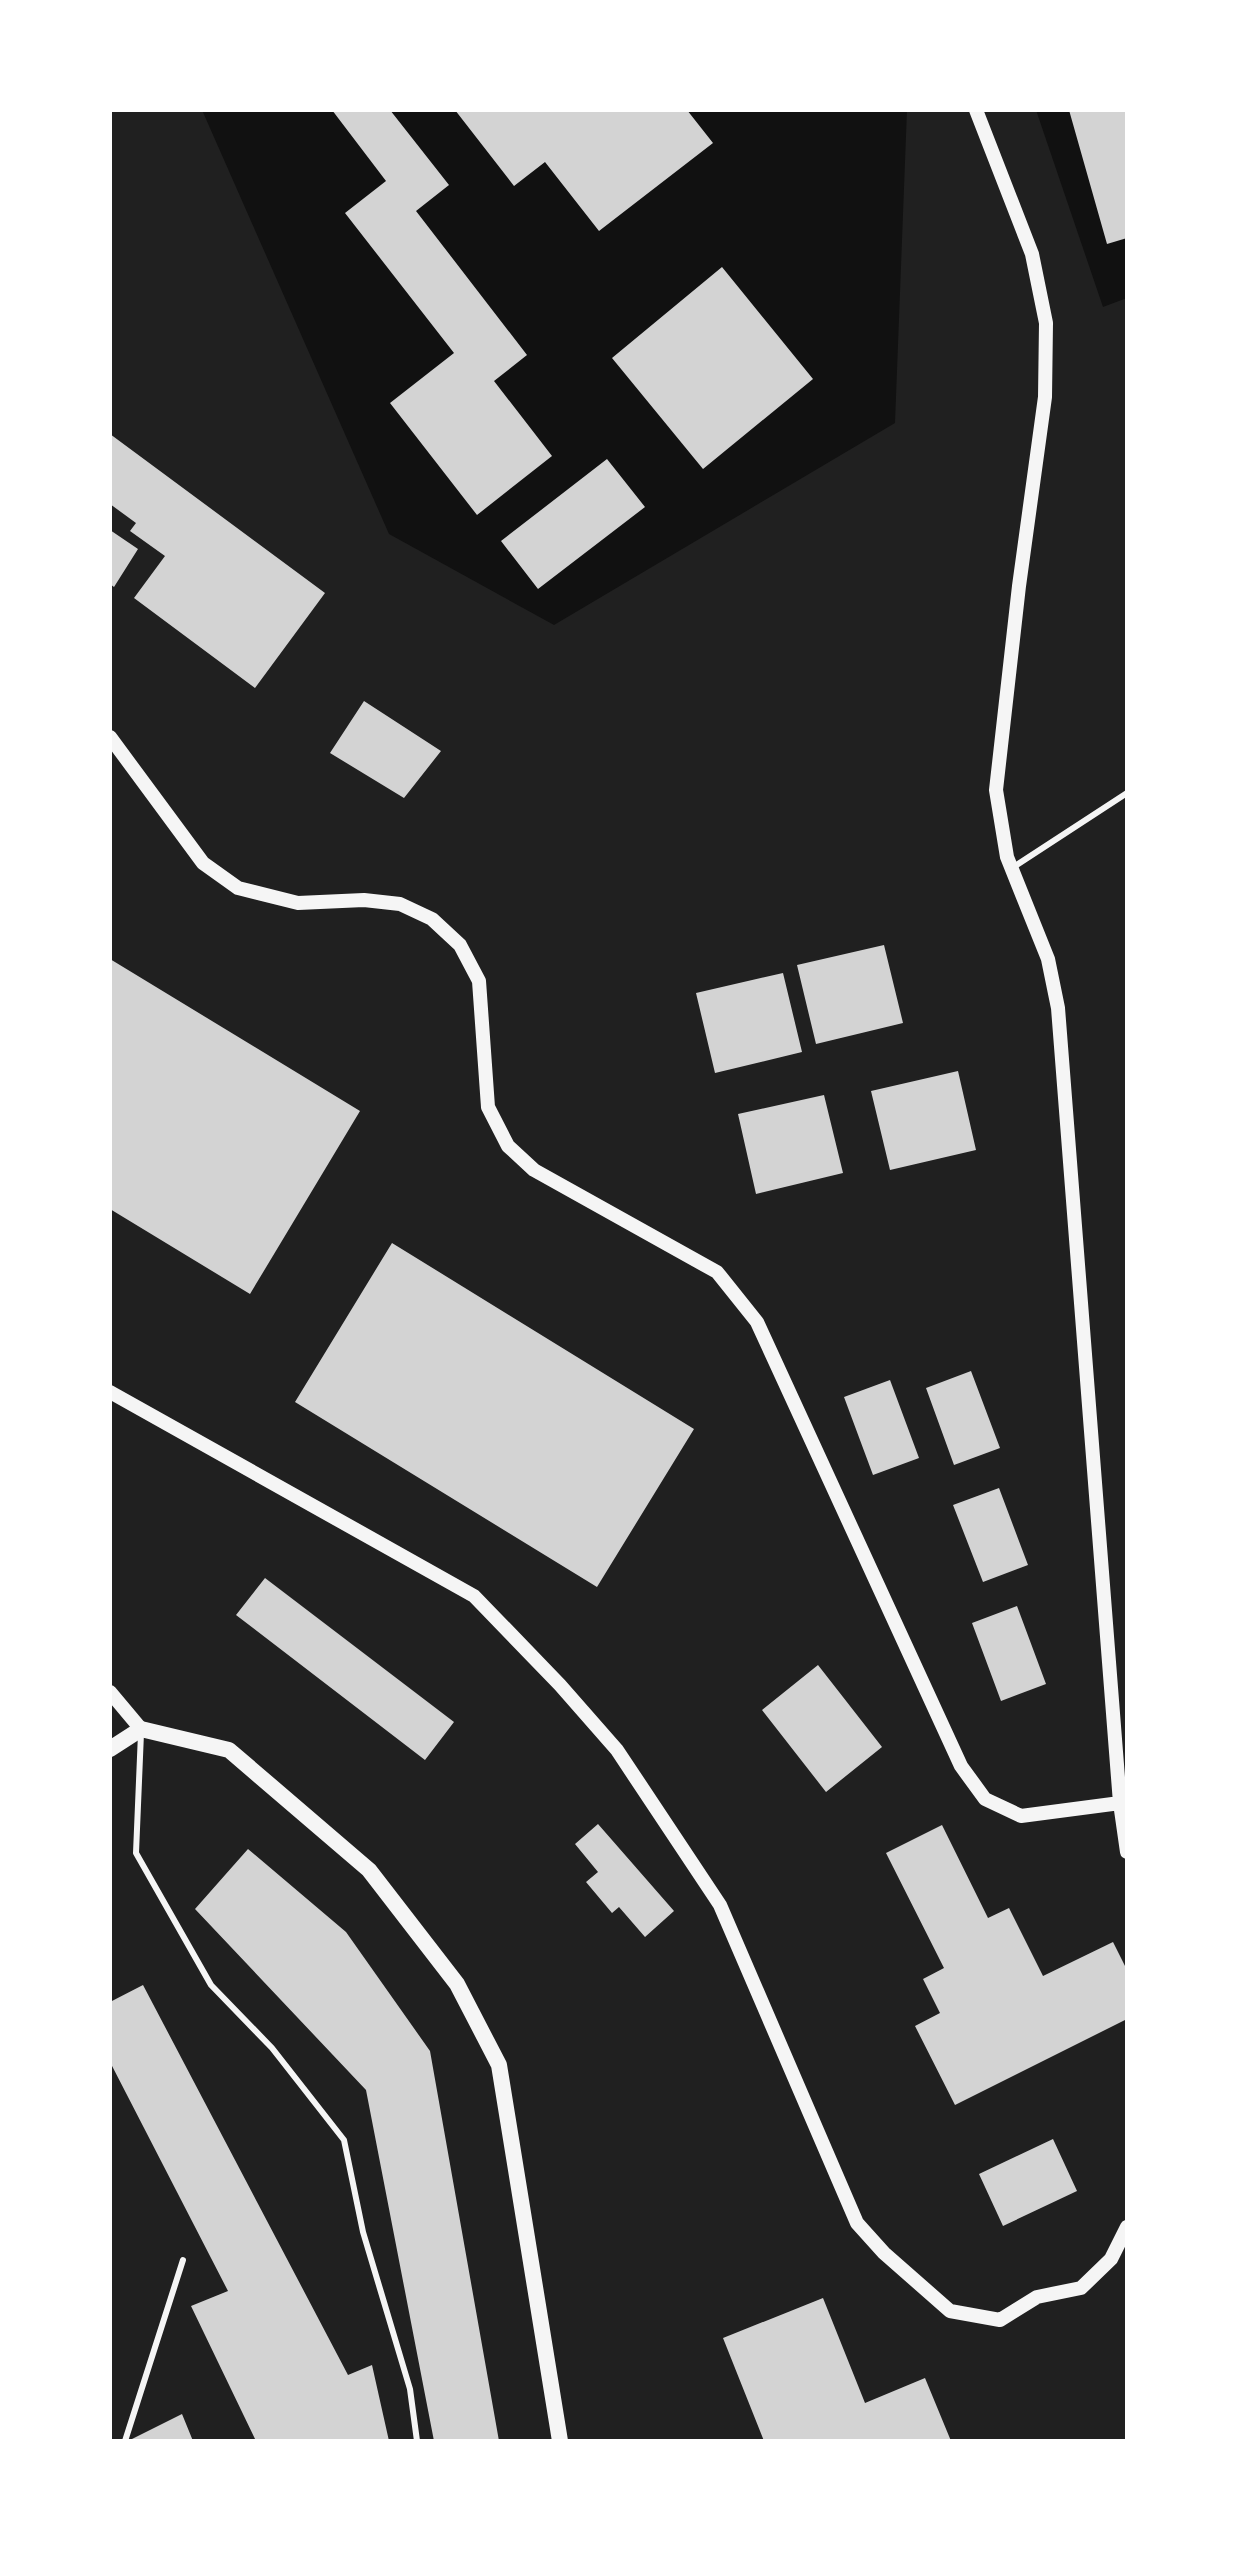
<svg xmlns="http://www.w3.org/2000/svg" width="1237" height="2551" font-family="'Space Grotesk',sans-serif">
	<rect width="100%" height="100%" fill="#111"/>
	<path fill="#202020" d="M110 110H202L389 534 554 625 895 423 907 110H1036L1103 307 1127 298V2441H110Z"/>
	<path fill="#d3d3d3" d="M332 110H390L449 185 416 211 527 355 494 381 552 456 477 515 390 403 454 353 345 213 386 181Z
		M455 110H687L713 143 599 231 545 162 514 186Z
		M1069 110H1127V238L1107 244Z
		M722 267 813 379 703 469 612 358Z
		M110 434 325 593 255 688 134 598 165 556 130 531 136 523 110 504Z
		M607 459 645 507 538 589 501 541Z
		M110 530 138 549 114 587 110 584Z
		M364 701 441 751 404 798 330 753Z
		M884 945 903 1023 816 1044 797 965Z
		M110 959 360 1111 250 1294 110 1209Z
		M783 973 802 1052 715 1073 696 993Z
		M958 1071 976 1150 890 1170 871 1091Z
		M824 1095 843 1173 756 1194 738 1114Z
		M392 1243 694 1429 597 1587 295 1402Z
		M971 1371 1000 1448 954 1465 926 1388Z
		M890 1380 919 1458 873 1475 844 1397Z
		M999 1488 1028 1565 983 1582 953 1505Z
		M265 1578 454 1722 425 1760 236 1615Z
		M1017 1606 1046 1684 1001 1701 972 1623Z
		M818 1665 882 1747 826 1792 762 1710Z
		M598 1824 674 1911 645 1937 619 1907 612 1913 586 1882 598 1872 575 1844Z
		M942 1825 988 1918 1009 1908 1043 1976 1113 1942 1127 1970V2019L955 2105 915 2026 940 2013 923 1979 944 1968 886 1853Z
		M248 1849 346 1932 430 2051 499 2441H434L366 2090 195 1909Z
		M143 1985 348 2375 372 2365 389 2441H256L191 2306 228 2291 110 2062V2002Z
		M1053 2139 1077 2191 1003 2226 979 2174Z
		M823 2298 865 2403 925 2378 951 2441H764L723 2338Z
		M182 2414 193 2441H128Z"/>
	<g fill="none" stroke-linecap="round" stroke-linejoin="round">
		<path stroke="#f5f5f5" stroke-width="6" d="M1012 868 1127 793
			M141 1733 136 1853 211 1985 272 2048 344 2140 363 2232 410 2389 417 2441
			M125 2441 183 2260"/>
		<path stroke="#f5f5f5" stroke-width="14" d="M976 110 1032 254 1046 323 1045 397 1019 586 996 790 1007 857 1048 959 1058 1008 1120 1803 1127 1852
			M110 737 203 863 238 888 298 903 364 900 400 904 432 919 460 945 479 981 488 1107 508 1146 534 1170 717 1272 757 1322 961 1766 985 1799 1021 1816 1120 1803
			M110 1392 474 1596 560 1685 617 1750 720 1905 857 2223 884 2253 950 2311 1000 2320 1037 2297 1081 2288 1111 2259 1127 2227
			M110 1692 141 1729"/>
		<path stroke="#f5f5f5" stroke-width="16" d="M110 1749 141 1729 229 1750 369 1870 457 1984 499 2065 560 2441"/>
	</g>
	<rect width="1237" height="2551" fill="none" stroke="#ffffff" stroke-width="224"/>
</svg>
